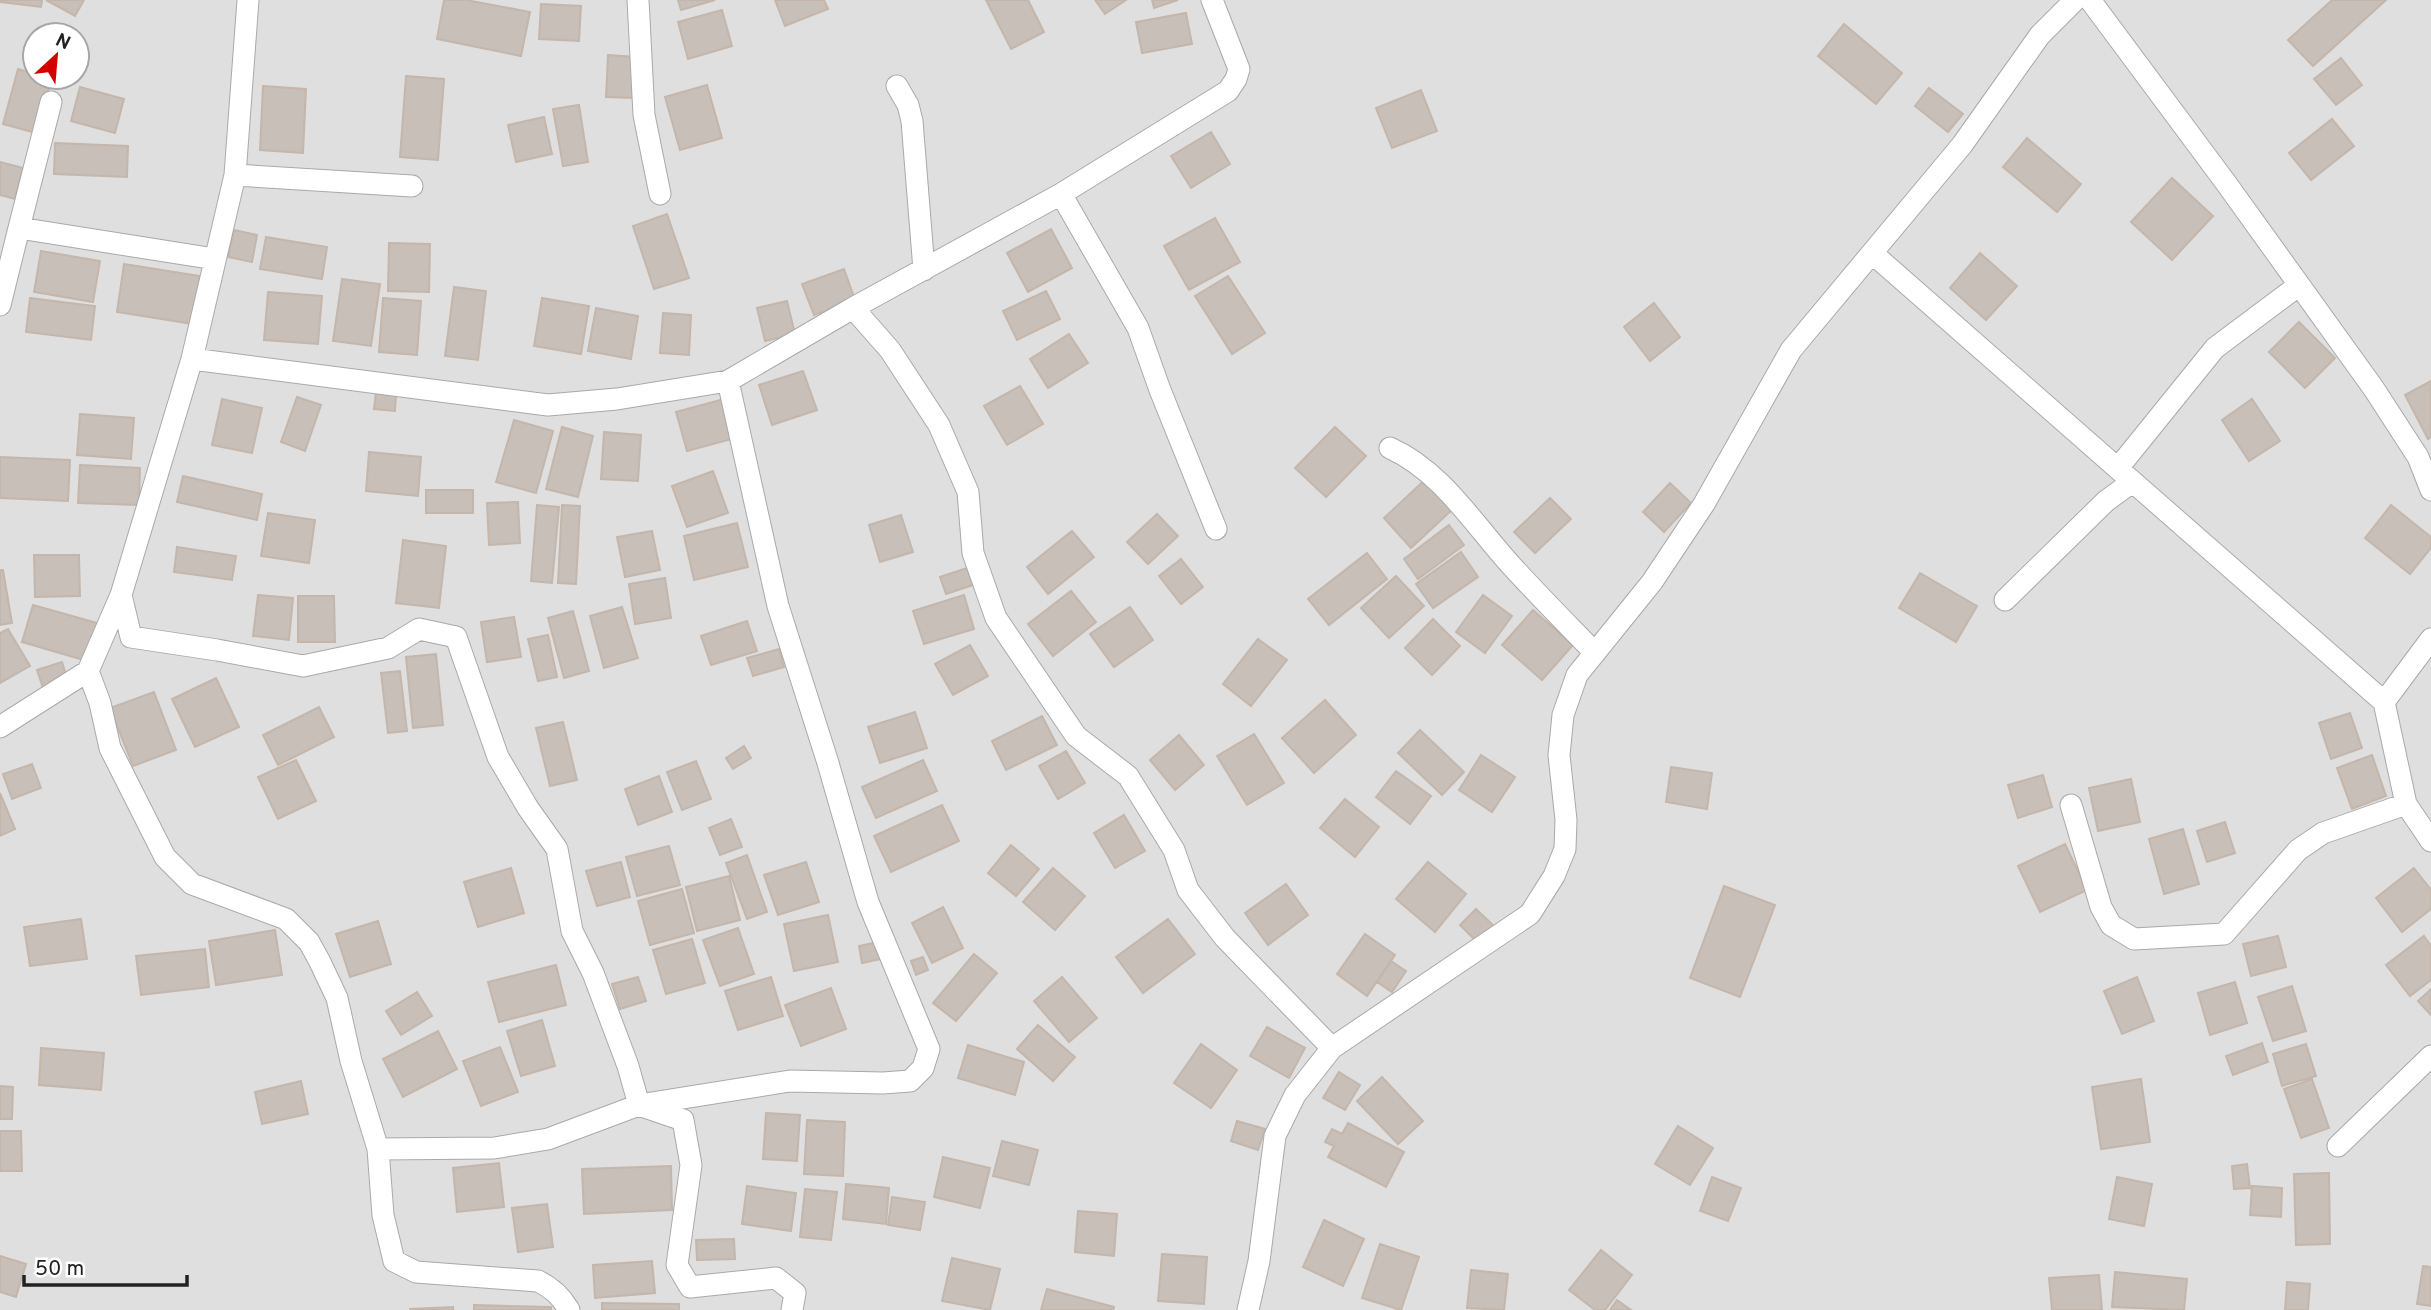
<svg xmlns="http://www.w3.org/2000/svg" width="2431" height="1310" font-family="Overpass,sans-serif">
	<rect width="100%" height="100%" fill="#f2efe9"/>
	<path fill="#e0dfdf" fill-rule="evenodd" d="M0 0H2431V1310H0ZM35 35H77V77H35Z"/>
	<path fill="#c7bfb8" stroke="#c4b6ab" stroke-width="2" d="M1 0H42L41 7 1 2Z
		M46 0H84L75 16Z
		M444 0H466L530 12 521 56 437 39Z
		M678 0H715L681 10Z
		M775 0H824L828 9 785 26Z
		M986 0H1028L1044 32 1011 49Z
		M1095 0H1126L1105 14Z
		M1152 0H1178L1154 8Z
		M2332 0H2386L2313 66 2288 40Z
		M541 4 581 6 579 41 539 39Z
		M722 10 732 46 688 59 678 22Z
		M1186 13 1192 44 1142 53 1136 22Z
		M1844 24 1902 73 1876 104 1818 56Z
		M608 55 636 57 634 98 606 97Z
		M2341 58 2362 85 2336 105 2314 79Z
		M18 69 35 74V77L52 79 36 133 3 124Z
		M406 76 444 79 438 160 400 157Z
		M707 85 722 138 680 150 665 97Z
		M263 86 306 89 303 153 260 150Z
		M80 87 124 99 115 133 71 121Z
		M1929 88 1963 114 1948 132 1915 106Z
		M1421 90 1437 131 1392 148 1376 108Z
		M579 105 588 162 563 166 553 109Z
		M544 117 552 154 516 162 508 125Z
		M2332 119 2354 146 2311 180 2289 153Z
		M1211 132 1230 164 1191 188 1171 156Z
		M2027 138 2081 184 2057 212 2003 167Z
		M55 143 128 146 127 177 54 174Z
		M0 162 23 168 15 199 0 195Z
		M2172 178 2213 216 2172 260 2131 222Z
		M667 214 689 278 654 289 633 226Z
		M1215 218 1240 262 1189 290 1164 246Z
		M1051 229 1072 268 1028 292 1007 253Z
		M234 230 257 235 252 262 228 257Z
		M266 237 327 247 322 279 260 269Z
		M389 243 430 244 429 292 388 291Z
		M41 251 100 261 93 302 34 292Z
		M1980 253 2017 286 1986 320 1950 288Z
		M124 264 200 276 193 324 117 312Z
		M844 269 855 300 814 315 802 284Z
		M1228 276 1265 333 1232 354 1195 296Z
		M342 279 380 284 371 346 333 341Z
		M454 287 486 291 478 360 445 356Z
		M1046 291 1060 319 1017 340 1003 311Z
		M268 292 322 296 318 344 264 340Z
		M30 298 95 306 91 340 26 332Z
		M383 298 421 301 417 355 379 352Z
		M542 298 589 306 581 354 534 346Z
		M787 301 795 334 765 341 757 308Z
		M1654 303 1680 337 1650 361 1624 327Z
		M596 308 638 316 631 359 588 351Z
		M663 313 691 315 689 355 660 353Z
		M2299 322 2335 358 2305 388 2269 352Z
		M1069 334 1088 363 1048 388 1030 359Z
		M803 371 817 410 772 425 759 385Z
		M2431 381V437L2428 439 2405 395Z
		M1020 386 1043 424 1007 445 984 406Z
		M376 392 396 394 395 411 374 409Z
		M297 397 321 405 305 451 281 442Z
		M222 399 262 408 252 453 212 445Z
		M724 399 735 438 687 451 676 412Z
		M2252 399 2280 441 2249 461 2222 420Z
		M80 414 134 418 131 459 77 455Z
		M514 420 553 431 536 493 496 482Z
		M562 427 593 436 578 497 546 489Z
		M1335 427 1366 456 1326 497 1295 468Z
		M604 432 641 435 638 481 601 479Z
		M369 452 421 457 418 496 366 491Z
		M0 457 70 460 68 501 0 498Z
		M80 465 140 468 139 505 78 503Z
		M713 471 728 513 687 527 672 486Z
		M183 476 262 494 257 520 177 502Z
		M1428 477 1455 507 1411 548 1384 518Z
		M1670 483 1691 503 1664 532 1643 512Z
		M426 490H473V513H426Z
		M1550 498 1571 519 1535 553 1514 532Z
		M518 502 520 543 489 545 487 503Z
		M537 505 559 507 552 583 531 581Z
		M562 505 580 506 576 584 558 583Z
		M2391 505 2431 537V548L2410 574 2365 538Z
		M268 513 315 520 309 563 261 556Z
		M1157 514 1178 536 1148 564 1127 542Z
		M901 515 913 552 880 562 869 525Z
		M737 523 748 567 694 580 684 536Z
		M1449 525 1464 545 1418 579 1404 559Z
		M652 531 660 570 625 577 617 537Z
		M1072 531 1094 557 1048 594 1027 567Z
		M403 540 446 546 439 608 396 603Z
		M177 547 236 556 232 580 174 572Z
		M1461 552 1478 577 1433 608 1416 584Z
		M1367 553 1387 579 1329 625 1308 599Z
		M34 555H79L80 596 35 597Z
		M1181 559 1203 587 1181 604 1159 576Z
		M967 568 973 585 946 594 940 577Z
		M0 570H3L12 623 0 625Z
		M1920 573 1977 606 1956 642 1899 608Z
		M1396 576 1424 606 1389 638 1361 608Z
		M665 578 671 618 635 624 629 584Z
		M1071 591 1096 622 1053 656 1028 624Z
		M258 595 293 598 289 640 253 636Z
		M964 595 974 629 924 644 913 611Z
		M1483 595 1512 616 1485 653 1456 632Z
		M298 596H334L335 642H298Z
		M33 605 97 623 87 661 22 642Z
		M622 607 638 658 604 668 590 616Z
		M1130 607 1153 640 1114 667 1090 634Z
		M1533 610 1573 645 1542 680 1502 645Z
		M573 611 589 671 564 678 548 618Z
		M514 617 521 657 487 662 481 622Z
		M1433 619 1460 646 1432 675 1405 648Z
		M747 621 757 651 711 665 701 636Z
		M8 629 30 666 0 683V633Z
		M548 635 557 677 538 681 528 639Z
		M1258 639 1287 660 1251 706 1223 684Z
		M970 645 988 676 953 695 935 664Z
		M779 649 784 667 753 676 747 658Z
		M436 654 443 725 413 728 406 657Z
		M62 662 68 681 43 688 37 670Z
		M400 671 407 731 388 733 381 673Z
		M216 678 239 727 195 747 172 699Z
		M154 692 176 750 133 766 110 708Z
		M1325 700 1356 735 1314 773 1282 738Z
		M319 707 334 737 278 765 263 735Z
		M915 712 927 748 880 763 868 727Z
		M2350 713 2362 748 2331 759 2319 723Z
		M1042 716 1057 745 1006 770 992 741Z
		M563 722 577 780 550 786 536 728Z
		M1420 730 1464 772 1442 795 1398 753Z
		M1254 734 1284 783 1247 805 1217 756Z
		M1179 735 1204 765 1175 790 1150 760Z
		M744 746 751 758 733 769 726 758Z
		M1066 751 1085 783 1058 799 1039 766Z
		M1481 755 1515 777 1492 812 1459 790Z
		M2372 755 2386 796 2352 809 2337 768Z
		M296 760 316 801 278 819 258 777Z
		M923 760 937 791 876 818 862 787Z
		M696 761 711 799 682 810 667 772Z
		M32 764 41 788 12 799 3 774Z
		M1671 767 1712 773 1707 809 1666 802Z
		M1396 771 1431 796 1410 824 1376 797Z
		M2043 775 2052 807 2018 818 2008 785Z
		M659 776 672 812 638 825 625 789Z
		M2131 779 2140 822 2098 831 2089 788Z
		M0 793 15 829 0 836Z
		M1345 799 1379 827 1355 857 1320 828Z
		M942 805 959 841 891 872 874 836Z
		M1124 815 1145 851 1115 868 1094 833Z
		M731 819 742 847 720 855 709 828Z
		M2225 822 2235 853 2207 862 2197 831Z
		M2183 829 2199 884 2164 894 2149 839Z
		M2065 844 2087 890 2040 912 2018 866Z
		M1011 845 1039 869 1016 896 988 873Z
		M669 846 680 885 637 896 626 857Z
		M747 855 767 912 747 919 726 863Z
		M621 862 630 897 597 906 586 871Z
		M806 862 819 902 778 915 764 875Z
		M1428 862 1466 894 1435 932 1396 899Z
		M511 868 524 913 478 927 464 882Z
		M1053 868 1085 896 1055 930 1023 902Z
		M2414 868 2431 890V909L2402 932 2376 898Z
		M729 876 740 920 697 931 686 887Z
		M1286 884 1308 915 1268 945 1245 913Z
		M1724 886 1775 905 1740 997 1690 978Z
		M682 889 694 933 650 945 638 901Z
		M943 907 963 948 932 963 912 923Z
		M1476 909 1495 927 1479 944 1460 925Z
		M828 915 838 962 794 971 784 924Z
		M81 919 87 959 30 966 24 927Z
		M1168 919 1195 954 1143 993 1116 957Z
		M378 921 391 964 350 977 336 934Z
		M738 928 754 974 720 986 703 940Z
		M275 930 282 975 216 985 209 941Z
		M1365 934 1395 955 1367 996 1337 974Z
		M2278 936 2286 967 2251 976 2243 944Z
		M2424 936 2431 946V980L2410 996 2386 965Z
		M692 939 705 983 666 994 653 950Z
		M878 942 881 959 862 963 859 946Z
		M205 949 209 987 141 995 136 956Z
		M974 954 997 973 956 1021 933 1003Z
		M923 957 928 970 916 975 911 961Z
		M1391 961 1406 971 1392 992 1377 982Z
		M556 965 566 1005 499 1022 488 982Z
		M638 977 646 1001 620 1009 612 984Z
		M771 977 783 1016 738 1030 725 991Z
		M1062 977 1097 1018 1069 1042 1034 1001Z
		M2137 977 2154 1021 2122 1034 2104 991Z
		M2235 982 2247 1023 2210 1035 2198 993Z
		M2292 986 2306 1031 2273 1041 2258 997Z
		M831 988 846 1029 801 1046 785 1005Z
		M2431 989V1015L2418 1001Z
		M417 992 432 1016 401 1035 386 1011Z
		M542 1020 555 1066 521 1076 507 1031Z
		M1038 1025 1075 1057 1053 1081 1017 1049Z
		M1267 1027 1305 1048 1289 1078 1250 1056Z
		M438 1031 457 1069 403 1097 383 1059Z
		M2262 1043 2268 1062 2233 1075 2226 1056Z
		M1201 1044 1237 1070 1211 1108 1174 1083Z
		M2306 1044 2316 1076 2282 1086 2273 1054Z
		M968 1045 1024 1062 1015 1095 958 1078Z
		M500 1047 518 1092 481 1106 463 1061Z
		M41 1048 104 1053 101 1090 39 1085Z
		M1339 1072 1360 1085 1345 1110 1323 1098Z
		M1382 1077 1423 1121 1398 1144 1357 1101Z
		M2141 1079 2150 1142 2101 1149 2092 1087Z
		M2312 1079 2329 1128 2301 1138 2284 1089Z
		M301 1081 308 1114 262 1124 255 1092Z
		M0 1086 13 1087 12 1119H0Z
		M766 1113 800 1115 797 1161 763 1159Z
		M807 1120 845 1122 843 1176 804 1174Z
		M1237 1121 1265 1129 1258 1150 1231 1141Z
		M1348 1123 1404 1152 1386 1187 1328 1157 1334 1146 1325 1142 1332 1129 1342 1134Z
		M1678 1126 1713 1148 1690 1185 1655 1164Z
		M0 1131H21L22 1171H0Z
		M1002 1141 1038 1150 1029 1185 993 1176Z
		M943 1157 990 1168 980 1208 934 1197Z
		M499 1163 504 1207 457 1212 453 1168Z
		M2247 1164 2250 1188 2234 1189 2232 1166Z
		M671 1166 672 1210 584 1214 582 1169Z
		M2329 1173 2330 1244 2296 1245 2294 1174Z
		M1712 1177 1741 1188 1728 1221 1700 1211Z
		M2117 1177 2152 1184 2144 1226 2109 1219Z
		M846 1184 889 1188 886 1224 843 1219Z
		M747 1186 796 1193 791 1231 742 1224Z
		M2252 1186 2282 1188 2281 1217 2250 1215Z
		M805 1189 837 1192 831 1240 800 1237Z
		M892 1197 925 1202 920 1230 888 1225Z
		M547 1204 553 1247 518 1252 512 1208Z
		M1078 1211 1117 1214 1114 1256 1075 1252Z
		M1324 1220 1364 1239 1343 1286 1303 1267Z
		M734 1239 735 1259 697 1260 696 1240Z
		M1380 1244 1419 1257 1401 1310 1362 1298Z
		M1601 1250 1632 1275 1605 1310H1595L1569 1290Z
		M1162 1254 1207 1257 1204 1304 1158 1301Z
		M0 1256 26 1264 16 1297 0 1292Z
		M952 1258 1000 1269 990 1310 942 1301Z
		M652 1261 655 1293 595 1298 593 1265Z
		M2423 1266 2431 1267V1306L2417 1304Z
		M1471 1270 1508 1274 1504 1310 1467 1308Z
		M2115 1272 2187 1279 2184 1310 2112 1307Z
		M2099 1275 2102 1310H2052L2049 1278Z
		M2287 1282 2310 1284 2308 1310H2285Z
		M1047 1289 1114 1307 1113 1310H1041Z
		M1617 1300 1631 1310H1610Z
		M602 1303 679 1304V1310H602Z
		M474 1305 551 1307V1310H474Z
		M453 1307V1310H410V1309Z"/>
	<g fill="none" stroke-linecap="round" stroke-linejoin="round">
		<defs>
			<path id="minor" d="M638 0 644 115 660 194
				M2090 0 2226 183 2374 389 2418 457 2431 490
				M897 86 908 105 912 121 924 270
				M51 102 19 228 215 259
				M235 175 412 186
				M1061 194 1138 328 1160 390 1216 529
				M1872 253 2384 702 2406 804 2431 841
				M0 305 19 228
				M853 308 890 350 939 425 968 492 973 553 996 618 1076 736 1128 776 1174 850 1188 890 1225 938 1332 1048
				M192 359 548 405 617 399 728 381 853 308 1061 194 1228 91 1236 79 1239 69 1212 0
				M1390 448C1441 471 1473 523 1509 563 1537 594 1566 623 1595 653
				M2118 468 2215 348 2298 286
				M121 595 131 637 217 650 303 666 388 648 419 629 456 637 498 757 528 808 557 849 572 931 593 973 628 1066 639 1105 683 1120 691 1165 677 1265 690 1287 776 1278 795 1293 792 1310
				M2005 600 2106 501 2132 482
				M88 671 100 703 110 748 165 857 192 884 286 919 309 942 319 960 337 998 351 1061 378 1149 383 1215 394 1261 416 1272 538 1281C552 1288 561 1296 569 1310
				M2384 702 2431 639
				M0 727 88 671 121 595 192 359 235 175 248 0
				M2071 805 2101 907 2111 925 2134 939 2224 934 2298 850 2323 833 2406 804
				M2338 1146 2431 1056
				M378 1149 494 1148 548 1139 639 1105 790 1081 883 1083 910 1081 923 1068 929 1049 868 902 828 763 778 606 728 381
				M1248 1310 1259 1261 1275 1136 1295 1095 1332 1048 1530 914 1554 876 1565 849 1566 820 1559 755 1563 715 1577 675 1652 582 1704 504 1791 350 1962 145 2040 35 2075 0"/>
		</defs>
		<use href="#minor" stroke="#a9a9a9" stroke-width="23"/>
		<use href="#minor" stroke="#fff" stroke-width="21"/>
	</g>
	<g transform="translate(56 56) rotate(26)"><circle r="33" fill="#ffffff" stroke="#a7a7a7" stroke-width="2"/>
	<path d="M0-5L12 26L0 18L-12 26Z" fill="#d40000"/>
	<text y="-10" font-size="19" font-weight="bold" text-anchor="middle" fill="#222222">N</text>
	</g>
	<path d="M24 1275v10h163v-10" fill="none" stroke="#222222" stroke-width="3.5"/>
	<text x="35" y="1275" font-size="21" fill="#222222" stroke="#ffffff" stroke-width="5" paint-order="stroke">50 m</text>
</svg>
